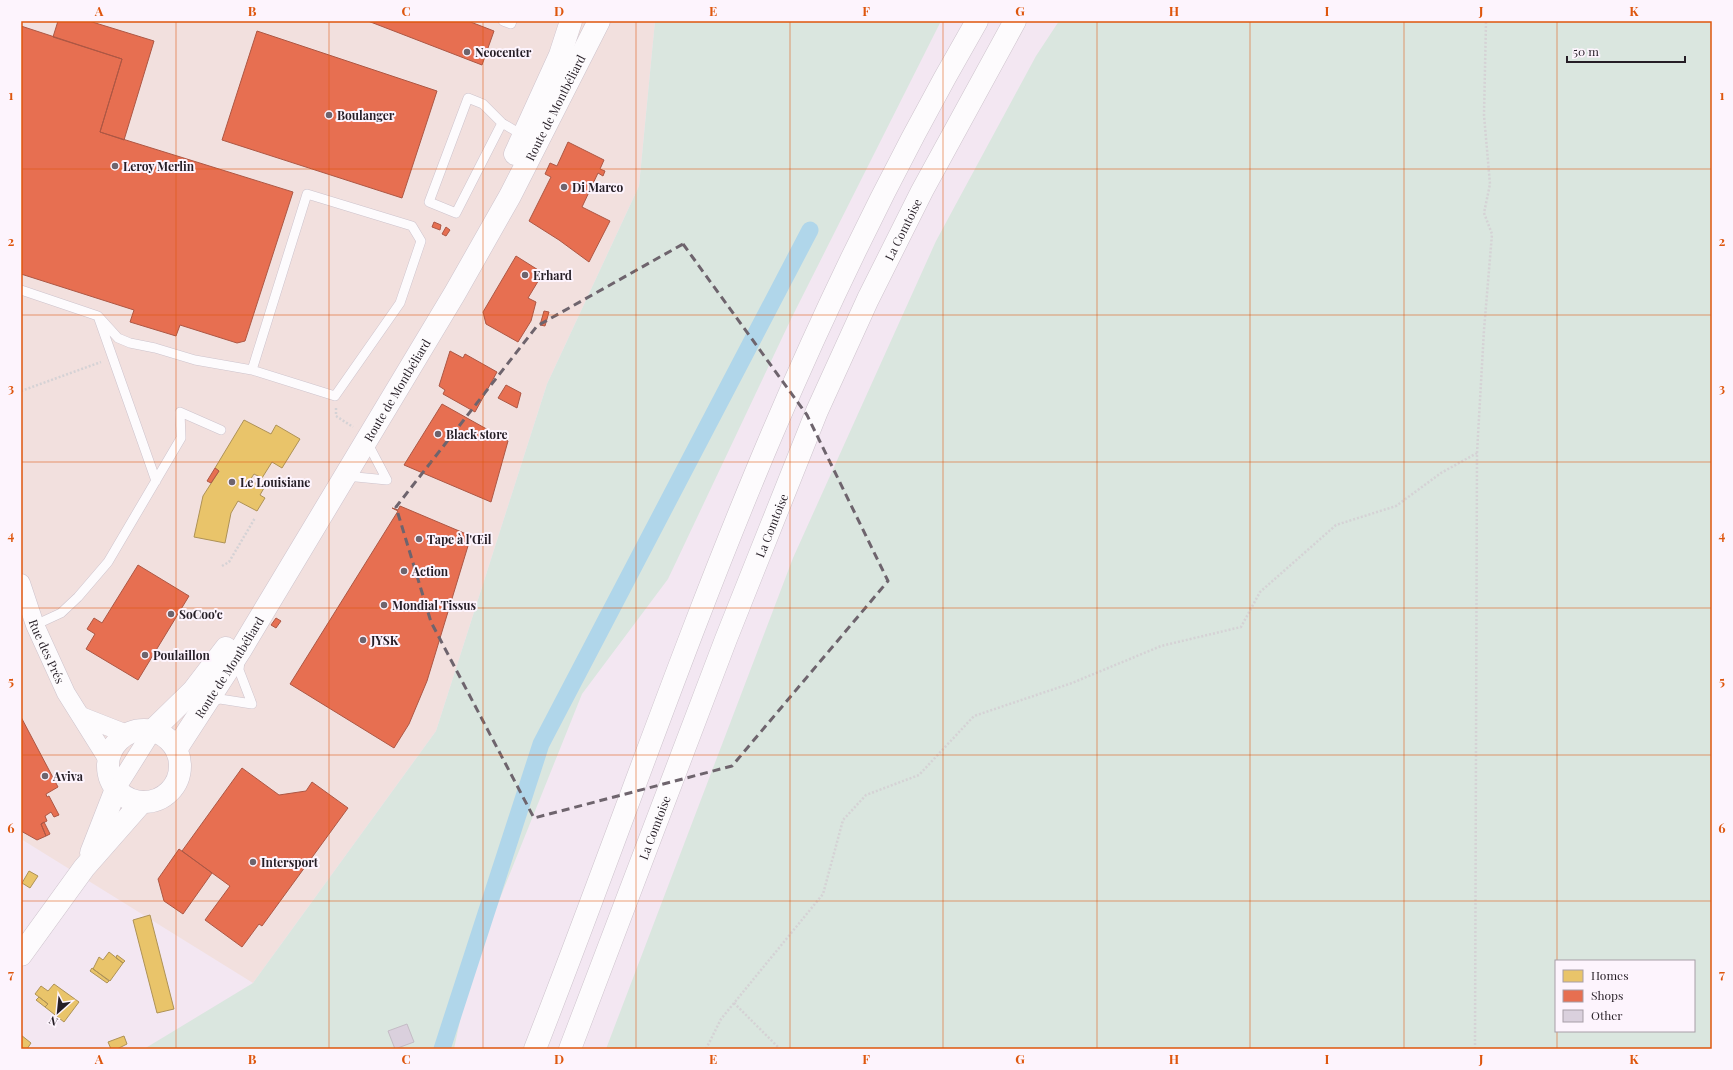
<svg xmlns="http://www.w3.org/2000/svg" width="1733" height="1070" font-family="'Playfair Display',serif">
	<rect width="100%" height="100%" fill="#f3e7f2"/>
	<path fill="#f2e0de" d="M21 21H655L639 186 547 384 436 731 253 983 21 839Z"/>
	<path fill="#dae6df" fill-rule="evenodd" d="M655 21H941L791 319 668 579 582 694 470 973 454 1049H144L253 983 436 731 547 384 639 186Z
		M1059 21H1712V1049H606L793 558 936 241 1036 56ZM1556 961H1694V1031H1556Z"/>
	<path fill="#e9c46a" stroke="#ae9256" d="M244 420 271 434 276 425 300 439 282 468 272 462 262 478 254 474 250 480 264 488 260 495 265 498 257 511 238 501 231 513 225 543 194 537 203 496 219 471 215 468Z
		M29 871 38 876 30 888 22 883Z
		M150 915 174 1009 157 1013 133 920Z
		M109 952 123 963 110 981 93 969 99 957 103 960Z
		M117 955 125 961 123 963 116 958Z
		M92 968 109 981 107 983 90 971Z
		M54 984 79 1002 64 1022 45 1007 48 1004 35 994 41 986 48 991Z
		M39 997 48 1004 45 1007 36 1000Z
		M21 1035 31 1043 27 1049H21Z
		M124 1036 127 1044 117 1049H111L108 1042Z"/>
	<path fill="#e76f51" stroke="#ad5744" d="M58 21H89L154 41 124 140 100 132 122 59 53 37Z
		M368 21H468L494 31 482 65Z
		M21 26 122 59 100 132 293 192 245 341 237 343 180 325 176 336 130 322 134 310 21 274Z
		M257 31 437 91 402 198 222 140Z
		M568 142 604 160 600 169 605 171 603 176 598 173 582 207 610 221 589 262 559 240 529 221 551 177 545 174 550 163 557 166Z
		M434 222 441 225 440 230 432 227Z
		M446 227 450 230 446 236 442 234Z
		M516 256 543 273 528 298 536 302 531 321 518 342 486 324 483 312Z
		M544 311 549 312 545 326 540 325Z
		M450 351 463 358 465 354 497 372 475 412 443 394 445 390 439 386Z
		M506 385 521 393 517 408 498 398Z
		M442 404 508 441 491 502 404 465Z
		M215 468 219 471 211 483 207 481Z
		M400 506 471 536 427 681 409 724 394 748 290 684 398 511 392 508 398 510Z
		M138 565 189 596 138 680 86 649 95 634 87 629 94 618 102 623Z
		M276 618 281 621 276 628 271 625Z
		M21 717 58 787 46 794 47 797 49 796 59 815 54 817 51 812 45 816 47 821 41 824 46 836 37 840 21 831Z
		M242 768 279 795 306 791 312 782 348 808 262 926 259 924 242 947 205 920 230 886 182 851Z
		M44 822 50 834 46 836 41 824Z
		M179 849 212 873 183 914 164 901 158 879Z"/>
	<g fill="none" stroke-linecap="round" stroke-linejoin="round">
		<path stroke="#b0d6ea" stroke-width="17" d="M442 1049 541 744 810 230"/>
	</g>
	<path fill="#dad0dd" stroke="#c4bcc5" d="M407 1024 414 1042 395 1049 388 1031Z"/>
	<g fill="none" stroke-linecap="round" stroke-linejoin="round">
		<defs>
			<path id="lane" d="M503 21 511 24 512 21
				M502 123 456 213 429 202 468 98 483 104 502 123 524 136
				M21 290 98 316 156 481
				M98 316 118 338 130 343 155 348 195 360 252 370 335 396 400 303 421 241 412 226 307 194 252 370
				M346 476 387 480 367 442
				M35 625 61 613 78 597 108 562 181 438 180 412 221 430
				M240 660 239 670 252 704
				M211 702 220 699 252 704"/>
			<g id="street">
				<path id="s1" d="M21 583 35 625 66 693 108 760"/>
				<path d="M81 716 127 734"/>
				<path d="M116 789 153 730"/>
			</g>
			<g id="primary">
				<path d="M515 154 560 55 571 21"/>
				<circle cx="144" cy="766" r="36"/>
				<path d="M153 730 193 691 226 648"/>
				<path id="s2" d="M177 748 240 651 455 293 510 196 599 21"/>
				<path d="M91 853 116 789"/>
				<path d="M21 955 84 868 142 802"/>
			</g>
			<g id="highway">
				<path d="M535 1049C615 845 686 636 772 434 832 293 900 154 977 21"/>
				<path id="s3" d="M570 1049 726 639 817 411 868 299 922 191 1015 21"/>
			</g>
		</defs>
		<use href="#lane" stroke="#cdc3cc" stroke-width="10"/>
		<use href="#street" stroke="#cdc3cc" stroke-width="19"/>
		<use href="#primary" stroke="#cdc3cc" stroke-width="23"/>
		<use href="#highway" stroke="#cdc3cc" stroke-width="23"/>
		<path stroke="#d5d2d5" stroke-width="2.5" stroke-dasharray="2 2" stroke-linecap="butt" d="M21 391 101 362
			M336 408V416L353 427
			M222 566 229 562 255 518
			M734 1003 780 1049
			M706 1049 721 1019 823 894 843 820 866 795 919 775 974 716 1072 683 1161 646 1241 627 1260 592 1336 525 1396 506 1441 473 1477 453
			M1475 1049 1477 453 1484 330 1492 234 1484 213 1490 184 1484 115 1486 21"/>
		<use href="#lane" stroke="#fdfbfd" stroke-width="9"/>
		<use href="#street" stroke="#fdfbfd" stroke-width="18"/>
		<use href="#primary" stroke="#fdfbfd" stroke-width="22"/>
		<use href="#highway" stroke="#fdfbfd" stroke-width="22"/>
	</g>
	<path fill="none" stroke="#6e646d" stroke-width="3" stroke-dasharray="8 5" stroke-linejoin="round" d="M683 244 807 415 888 581 732 766 534 818 431 622 396 507 537 326Z"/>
	<path fill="none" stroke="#de560d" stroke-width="1" stroke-opacity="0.55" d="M176 21V1049M329 21V1049M483 21V1049M636 21V1049M790 21V1049M943 21V1049M1097 21V1049M1250 21V1049M1404 21V1049M1557 21V961M21 169H1712M21 315H1712M21 462H1712M21 608H1712M21 755H1712M21 901H1712M1557 1031V1049"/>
	<g fill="#6e646d" stroke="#fdf4fd" stroke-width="1.5">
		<circle cx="467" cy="52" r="4"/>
		<circle cx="329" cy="115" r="4"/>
		<circle cx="115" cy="166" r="4"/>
		<circle cx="564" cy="187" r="4"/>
		<circle cx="525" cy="275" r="4"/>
		<circle cx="438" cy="434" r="4"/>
		<circle cx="232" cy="482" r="4"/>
		<circle cx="419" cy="539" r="4"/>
		<circle cx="404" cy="571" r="4"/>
		<circle cx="384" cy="605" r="4"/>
		<circle cx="171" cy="614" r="4"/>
		<circle cx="363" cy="640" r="4"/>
		<circle cx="145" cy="655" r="4"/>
		<circle cx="45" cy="776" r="4"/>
		<circle cx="253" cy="862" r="4"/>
	</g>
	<g text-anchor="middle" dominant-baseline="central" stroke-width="4" stroke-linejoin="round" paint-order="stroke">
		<g font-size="12" font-weight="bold" fill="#261e26" stroke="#fdf4fd" text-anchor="start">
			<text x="475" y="52">Neocenter</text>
			<text x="337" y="115">Boulanger</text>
			<text x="123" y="166">Leroy Merlin</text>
			<text x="572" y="187">Di Marco</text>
			<text x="533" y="275">Erhard</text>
			<text x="446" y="434">Black store</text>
			<text x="240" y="482">Le Louisiane</text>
			<text x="427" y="539">Tape à l'Œil</text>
			<text x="412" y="571">Action</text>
			<text x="392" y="605">Mondial Tissus</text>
			<text x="179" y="614">SoCoo'c</text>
			<text x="371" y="640">JYSK</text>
			<text x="153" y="655">Poulaillon</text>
			<text x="53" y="776">Aviva</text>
			<text x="261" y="862">Intersport</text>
		</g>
		<g font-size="12" fill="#261e26" stroke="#fdf4fd">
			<text stroke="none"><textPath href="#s2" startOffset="744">Route de Montbéliard</textPath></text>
			<text stroke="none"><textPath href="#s3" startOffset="885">La Comtoise</textPath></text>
			<text stroke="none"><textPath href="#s2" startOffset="420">Route de Montbéliard</textPath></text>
			<text stroke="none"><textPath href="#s3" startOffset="561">La Comtoise</textPath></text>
			<text stroke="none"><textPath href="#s1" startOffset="73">Rue des Prés</textPath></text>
			<text stroke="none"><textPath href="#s2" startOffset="96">Route de Montbéliard</textPath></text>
			<text stroke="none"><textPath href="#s3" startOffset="237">La Comtoise</textPath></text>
		</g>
	</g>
	<rect width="1733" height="1070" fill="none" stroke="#fdf4fd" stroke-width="44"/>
	<rect x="1555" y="960" width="140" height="72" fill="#fdf4fd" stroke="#a79ea7"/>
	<rect x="1563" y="970" width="20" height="12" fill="#e9c46a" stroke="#a79ea7"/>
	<text x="1591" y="980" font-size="12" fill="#261e26">Homes</text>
	<rect x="1563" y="990" width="20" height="12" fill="#e76f51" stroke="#a79ea7"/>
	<text x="1591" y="1000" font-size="12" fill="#261e26">Shops</text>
	<rect x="1563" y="1010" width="20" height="12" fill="#dad0dd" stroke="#a79ea7"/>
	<text x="1591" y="1020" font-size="12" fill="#261e26">Other</text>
	<g transform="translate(58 1012) rotate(207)" stroke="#fdf4fd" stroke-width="3" paint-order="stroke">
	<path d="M0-3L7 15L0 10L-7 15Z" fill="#261e26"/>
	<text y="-6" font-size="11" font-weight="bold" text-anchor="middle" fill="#261e26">N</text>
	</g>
	<path d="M1567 56v6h118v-6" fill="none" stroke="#261e26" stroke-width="2"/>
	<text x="1573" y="56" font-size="12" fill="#261e26" stroke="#fdf4fd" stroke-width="3" paint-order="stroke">50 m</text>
	<rect x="22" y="22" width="1689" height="1026" fill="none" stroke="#de560d" stroke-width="1.5"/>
	<g font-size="13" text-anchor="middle" font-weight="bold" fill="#de560d">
		<text x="99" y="16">A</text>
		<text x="252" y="16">B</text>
		<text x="406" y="16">C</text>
		<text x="559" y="16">D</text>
		<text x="713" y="16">E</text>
		<text x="866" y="16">F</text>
		<text x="1020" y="16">G</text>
		<text x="1174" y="16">H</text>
		<text x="1327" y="16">I</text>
		<text x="1481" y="16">J</text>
		<text x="1634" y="16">K</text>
		<text x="11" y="100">1</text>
		<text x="1722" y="100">1</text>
		<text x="11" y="246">2</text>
		<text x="1722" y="246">2</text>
		<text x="11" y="393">3</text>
		<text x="1722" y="393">3</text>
		<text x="11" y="540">4</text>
		<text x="1722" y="540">4</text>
		<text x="11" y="686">5</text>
		<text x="1722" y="686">5</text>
		<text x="11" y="833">6</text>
		<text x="1722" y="833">6</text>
		<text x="11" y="979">7</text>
		<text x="1722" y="979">7</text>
		<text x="99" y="1064">A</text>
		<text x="252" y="1064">B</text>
		<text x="406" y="1064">C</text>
		<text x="559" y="1064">D</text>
		<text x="713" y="1064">E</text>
		<text x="866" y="1064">F</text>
		<text x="1020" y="1064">G</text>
		<text x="1174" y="1064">H</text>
		<text x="1327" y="1064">I</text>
		<text x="1481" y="1064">J</text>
		<text x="1634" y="1064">K</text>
	</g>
</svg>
